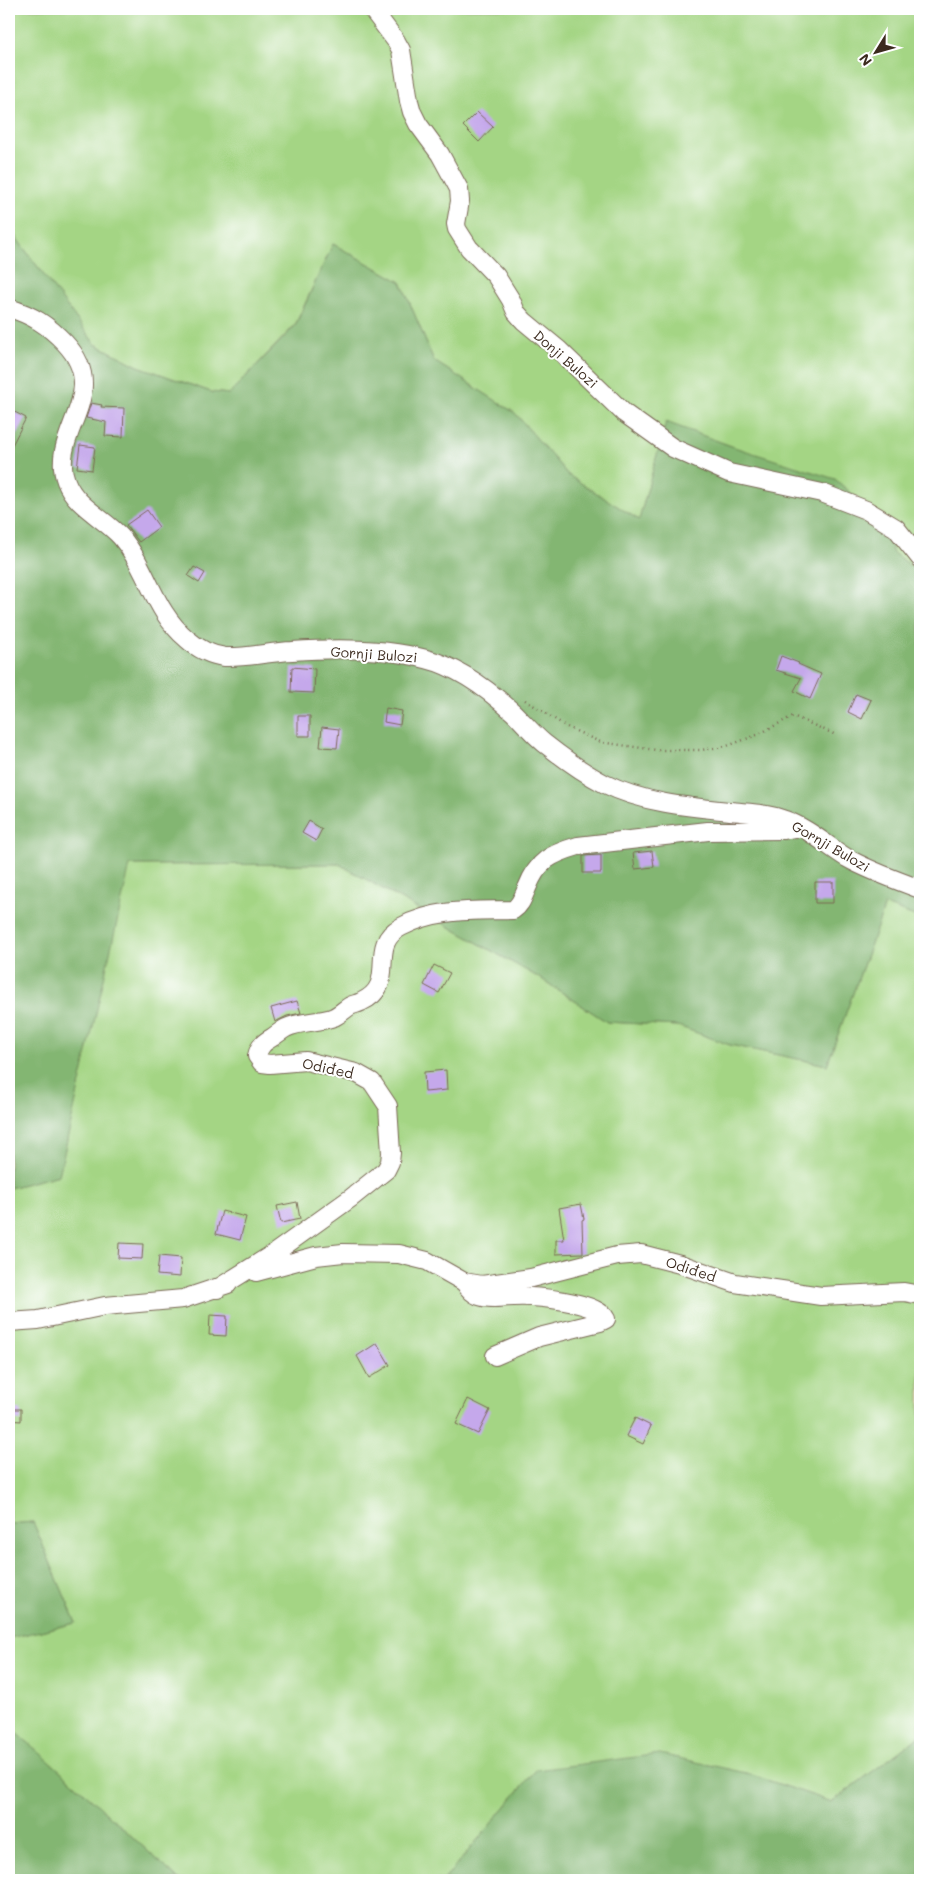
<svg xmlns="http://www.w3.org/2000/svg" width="929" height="1889" font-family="Mali,sans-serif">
	<rect width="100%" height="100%" fill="#fff"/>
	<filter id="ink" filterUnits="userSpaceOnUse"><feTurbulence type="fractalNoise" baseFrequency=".02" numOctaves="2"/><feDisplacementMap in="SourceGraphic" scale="10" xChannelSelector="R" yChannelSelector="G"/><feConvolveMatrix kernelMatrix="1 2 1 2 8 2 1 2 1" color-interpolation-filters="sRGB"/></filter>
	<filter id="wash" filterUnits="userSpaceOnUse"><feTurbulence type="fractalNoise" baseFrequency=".0096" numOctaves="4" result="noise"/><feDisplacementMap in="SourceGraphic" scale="20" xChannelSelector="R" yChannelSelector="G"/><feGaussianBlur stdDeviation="1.12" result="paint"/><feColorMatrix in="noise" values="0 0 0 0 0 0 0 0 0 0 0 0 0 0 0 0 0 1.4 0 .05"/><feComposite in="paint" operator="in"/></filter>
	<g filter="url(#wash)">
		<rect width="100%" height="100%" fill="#f0dcbc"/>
		<path fill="#a4d584" stroke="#708051" d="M9 9H920V572L734 447 666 423 639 520 568 475 515 413 434 361 401 282 333 244 295 325 229 394 211 392 138 366 95 344 9 228Z
			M339 864 543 980 607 1022 678 1026 730 1045 827 1065 885 905 920 918V1736L832 1802 746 1773 536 1770 444 1880H179L73 1782 9 1726V1638L76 1623 33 1522 9 1524V1188L59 1175 129 865Z"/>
		<path fill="#83b672" stroke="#5f7048" d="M9 228 95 344 138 366 211 392 229 394 295 326 333 244 401 282 434 361 515 413 568 475 639 520 666 422 734 447 835 479 892 529V552L920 572V918L885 905 827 1065 730 1045 678 1026 607 1022 543 980 339 864 130 865 59 1175 9 1188Z
			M33 1522 76 1623 9 1638V1524Z
			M9 1726 73 1782 179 1880H9Z
			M920 1736V1880H444L536 1770 660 1754 746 1773 832 1802Z"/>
		<g id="blocks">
			<path fill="#c5a8eb" d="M477 112 493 127 479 142 463 126Z
				M91 403 102 405 101 407 124 408 123 437 105 436 106 422 86 418Z
				M9 409 26 418 9 451Z
				M80 445 95 447 92 470 77 468Z
				M147 510 159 527 139 542 126 525Z
				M194 567 205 573 199 583 188 576Z
				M781 656 799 663 798 664 821 674 810 699 794 691 801 678 776 670Z
				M292 667 315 669 314 693 291 692Z
				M856 694 871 700 862 719 848 712Z
				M386 708 402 711 400 725 384 722Z
				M298 716H310V736H298Z
				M322 727 339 729 337 748 320 747Z
				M309 821 322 829 316 841 302 833Z
				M652 851 654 867 635 869 633 853Z
				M601 855V873H583V856Z
				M815 882H833V903H815Z
				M434 965 450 973 439 993 424 985Z
				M297 1001 301 1013 287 1016 275 1022 271 1008Z
				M446 1070 447 1090 425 1092 424 1072Z
				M297 1202 300 1219 281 1223 277 1206Z
				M581 1204 584 1219 582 1220 583 1253 556 1254V1240H564L559 1208Z
				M222 1211 246 1217 240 1240 216 1234Z
				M119 1243 143 1244 142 1259 118 1258Z
				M159 1256 181 1258 180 1277 157 1275Z
				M210 1315 227 1316 226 1336 209 1335Z
				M377 1343 390 1365 369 1378 357 1356Z
				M468 1399 490 1410 478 1434 456 1424Z
				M9 1409H21V1421L9 1420Z
				M635 1418 651 1426 643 1444 626 1436Z"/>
		</g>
	</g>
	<g filter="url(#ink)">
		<use href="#blocks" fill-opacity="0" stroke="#7a6855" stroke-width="1"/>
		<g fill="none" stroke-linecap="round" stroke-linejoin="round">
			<defs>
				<path id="minor" d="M372 9 396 41 401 50 409 101 412 112 418 124 440 154 459 189 460 201 456 224 457 229 469 248 496 276 511 300 516 312 524 321 559 350 624 413 673 448 729 473 822 493 866 510 896 528 920 558
					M9 308C32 315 48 325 65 343 113 394 48 433 66 481 75 506 104 518 121 537 148 569 154 612 187 639 198 649 210 655 225 657 245 658 271 652 292 651 333 648 386 648 426 659 459 667 489 690 514 713 524 723 533 734 544 743 563 758 584 773 605 784 643 803 689 807 730 811 748 813 768 813 785 820 808 828 826 845 847 858 870 871 896 880 920 889
					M256 1272 316 1256 343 1253 399 1254 427 1261 464 1282 482 1285 531 1278 617 1256 641 1254 680 1264 735 1283 788 1291 821 1296 904 1292 920 1295
					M465 1283C468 1288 472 1293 479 1296 489 1300 503 1297 514 1297 532 1296 598 1301 606 1319L600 1322 539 1337 495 1356
					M217 1289 273 1254 351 1198 386 1170 390 1162 391 1153 388 1106 372 1082 356 1073 306 1061 270 1064 262 1063 257 1056C259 1046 264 1042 273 1037 277 1034 281 1031 286 1028 300 1021 319 1023 334 1017 340 1014 345 1009 350 1006 354 1004 357 1004 361 1002 401 984 365 946 401 927 436 908 474 911 513 910 521 905 523 897 527 888 538 860 551 854 578 846L708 831 784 830 799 827
					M9 1322 38 1320 105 1306 183 1299 228 1284"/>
			</defs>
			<use href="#minor" stroke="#7a6855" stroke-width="20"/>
			<path stroke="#7a6855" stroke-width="2.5" stroke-dasharray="1 4" stroke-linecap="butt" d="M525 700 567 727 600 742 656 750H701L727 746 757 735 793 716 836 735"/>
			<use href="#minor" stroke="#fff" stroke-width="18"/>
		</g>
	</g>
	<g text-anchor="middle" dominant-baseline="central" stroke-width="4" stroke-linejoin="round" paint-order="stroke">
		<g font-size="14" fill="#3b2a1e" stroke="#fff">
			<text transform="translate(566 359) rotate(41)">Donji Bulozi</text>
			<text transform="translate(374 654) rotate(4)">Gornji Bulozi</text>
			<text transform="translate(831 846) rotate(30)">Gornji Bulozi</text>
			<text transform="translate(328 1068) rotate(12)">Odiđed</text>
			<text transform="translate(691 1269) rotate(18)">Odiđed</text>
		</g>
	</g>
	<rect width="929" height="1889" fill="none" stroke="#fff" stroke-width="30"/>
	<g transform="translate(876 52) rotate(233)" stroke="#ffffff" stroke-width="4" paint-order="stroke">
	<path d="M0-4L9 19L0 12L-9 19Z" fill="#3b2a1e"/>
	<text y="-8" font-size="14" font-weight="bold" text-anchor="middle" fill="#3b2a1e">N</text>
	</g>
</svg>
